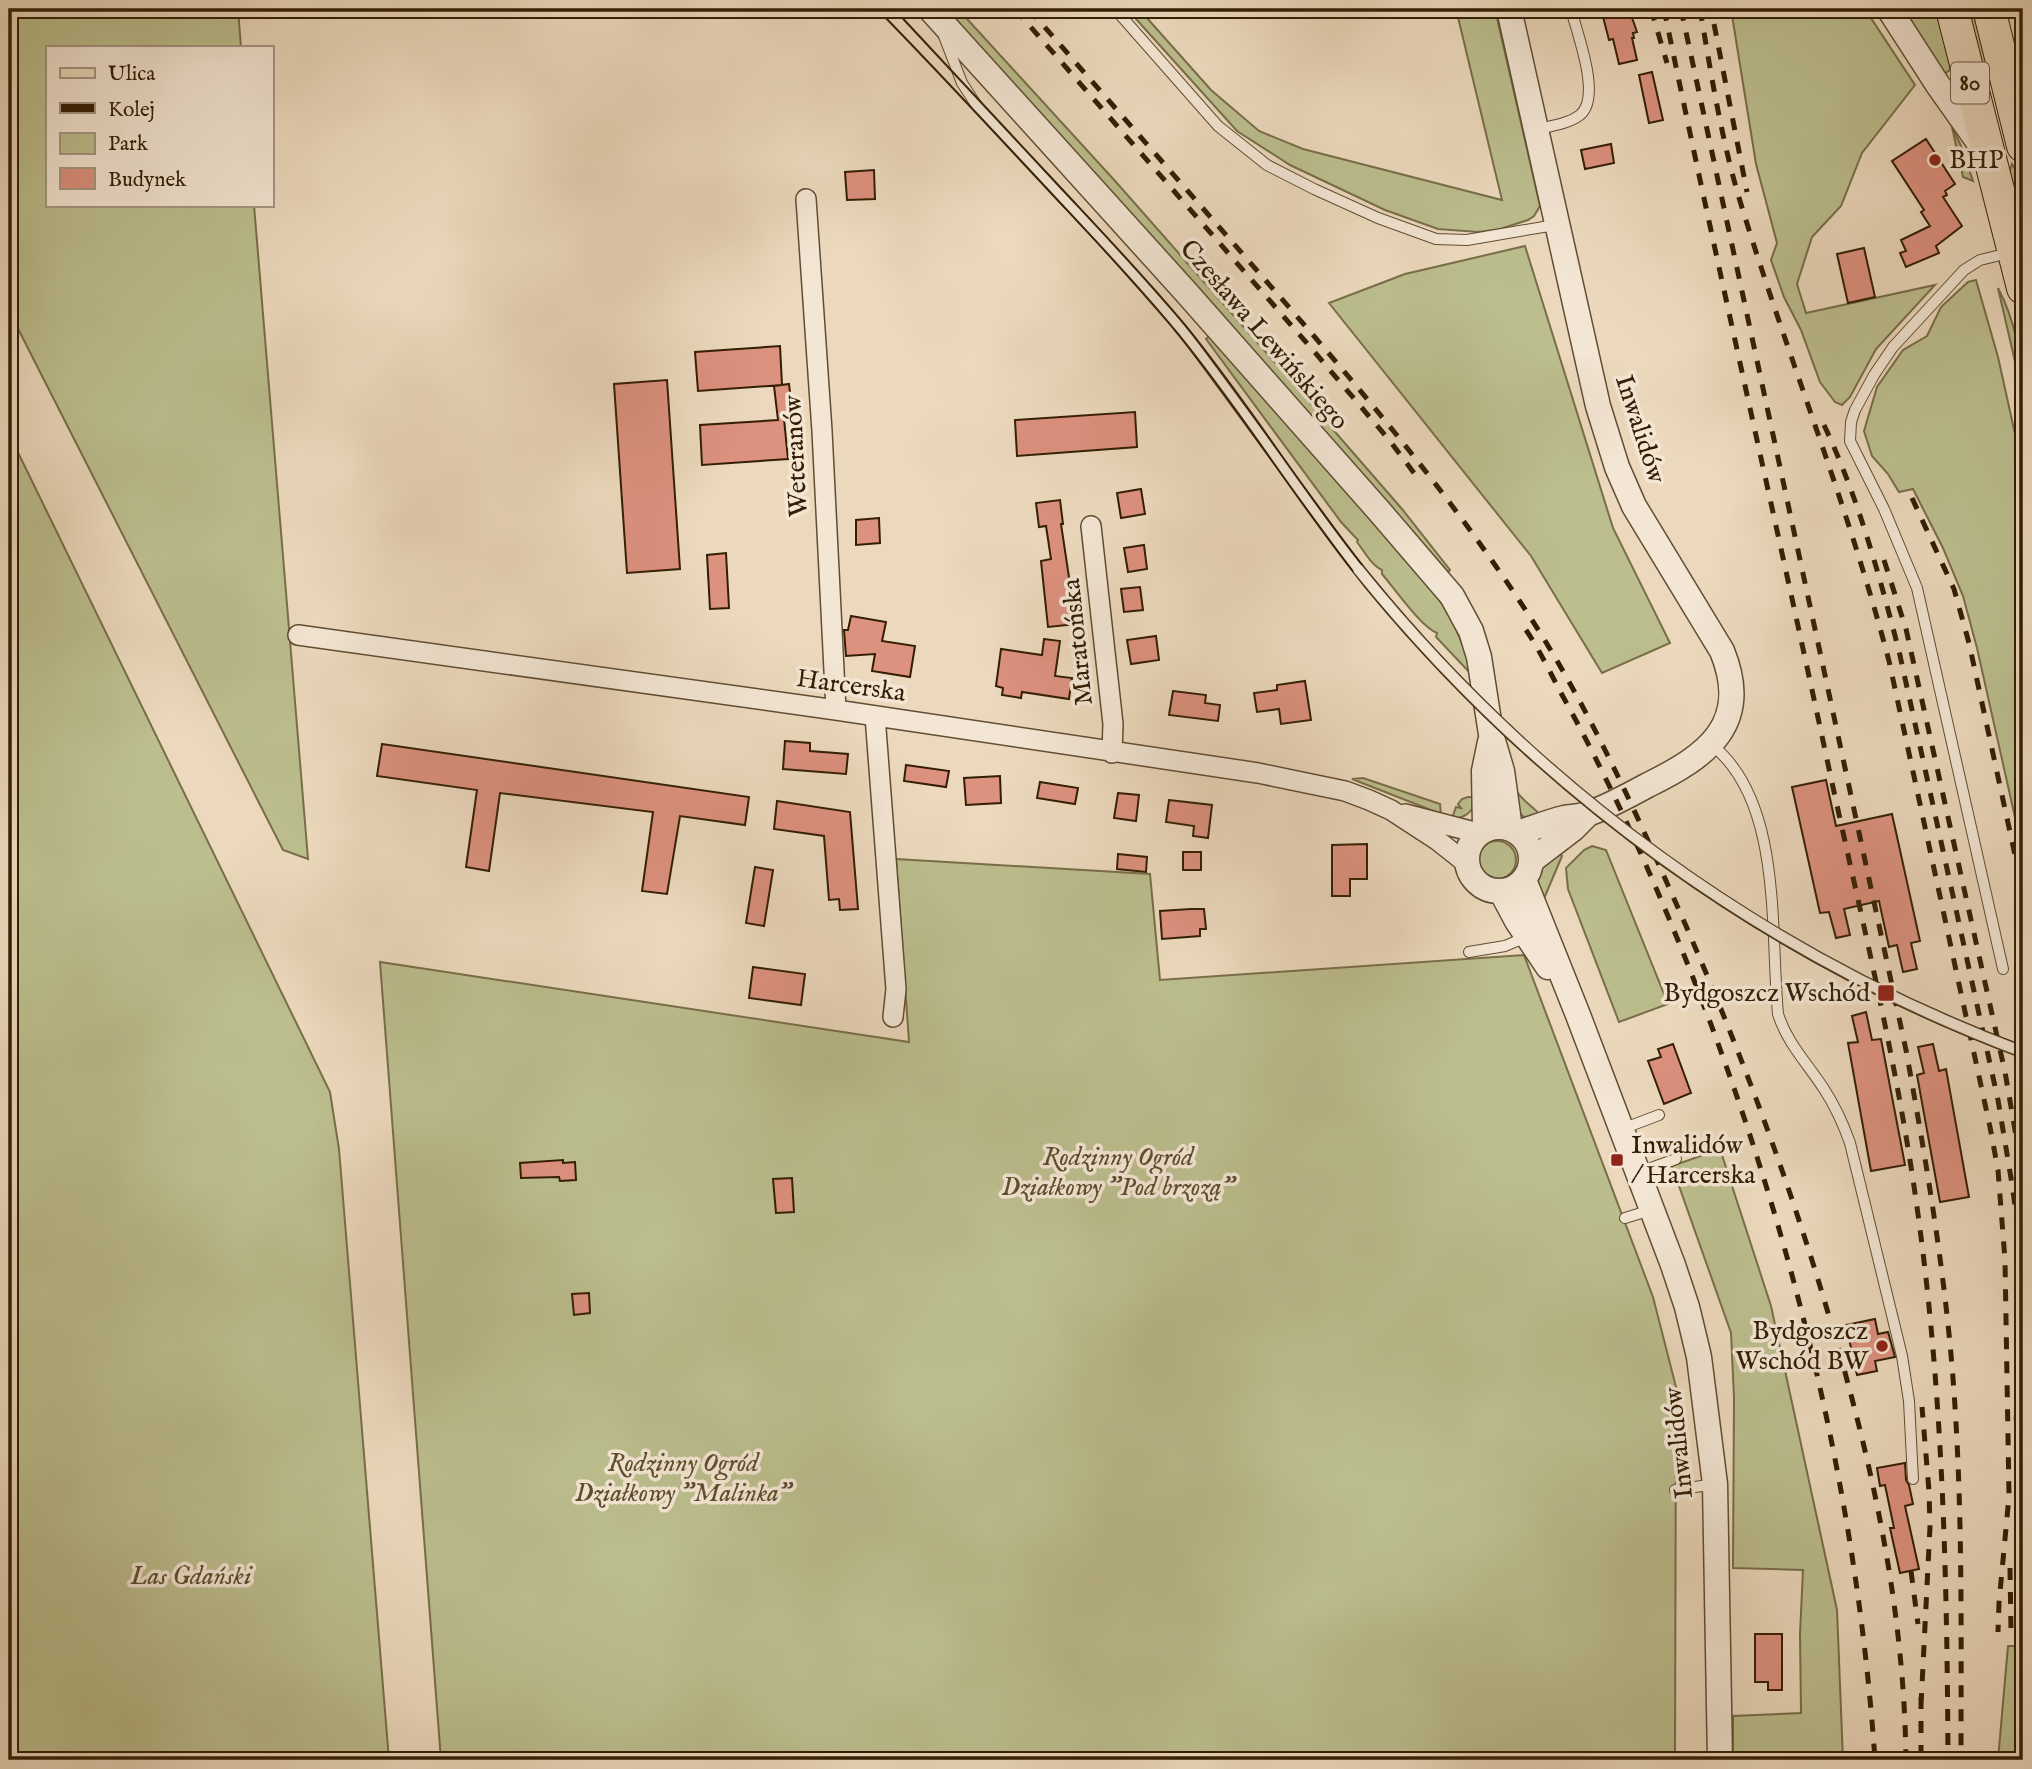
<svg xmlns="http://www.w3.org/2000/svg" width="2032" height="1769" font-family="'IM FELL English',serif">
	<rect width="100%" height="100%" fill="#ecd9bd"/>
	<filter id="stains"><feTurbulence type="fractalNoise" baseFrequency=".00286" numOctaves="4"/><feColorMatrix values="0 0 0 0 .2 0 0 0 0 .09 0 0 0 0 .02 0 0 0 .5 -.17"/></filter>
	<radialGradient id="worn" r=".72"><stop offset=".6" stop-color="#630" stop-opacity="0"/><stop offset="1" stop-color="#630" stop-opacity=".3"/></radialGradient>
	<path fill="#bcbe8e" stroke="#786e49" stroke-width="2" d="M9 9H238L241 47H47V205H254L308 859 283 850 9 311Z
		M945 9H958L1116 182 1264 350 1402 509 1450 570 1448 572Z
		M1127 9H1139L1211 90 1259 131 1303 149 1502 200 1456 9H1495L1540 206 1534 216 1528 220 1500 229 1478 232 1438 229 1385 210 1290 165 1237 131Z
		M1731 9H1865L1915 85 1862 153 1841 206 1812 237 1797 284 1806 313 1935 285 1876 349 1850 397 1842 405 1835 402 1820 382 1801 330 1784 297 1771 260 1777 243 1756 164Z
		M1902 9H1936L1950 62V70L1944 74Z
		M1963 9H1976L1986 56V74Z
		M1952 127 1961 146 1973 181 1963 177Z
		M2012 164 2023 182V191L2011 195 2009 172Z
		M1525 246 1613 528 1670 643 1602 673 1531 556 1329 303 1405 274Z
		M1976 280 1998 357 2023 470V853L1977 648 1963 596 1943 548 1913 489 1899 492 1888 474 1872 456 1864 431 1877 387 1903 350 1927 336 1941 307 1968 282Z
		M1998 288C2015 320 2023 361 2023 396Z
		M1211 335 1426 581C1452 616 1460 634 1473 676L1436 637 1437 633C1421 627 1395 589 1382 574V570C1372 566 1364 551 1357 542L1358 540 1356 538 1341 522 1206 339Z
		M9 434 330 1092 339 1149 389 1760H9Z
		M1363 778 1440 804 1441 814 1352 779Z
		M1518 793C1523 801 1535 808 1542 817L1528 820C1517 813 1514 806 1510 794Z
		M1468 797H1477C1474 810 1466 819 1452 818L1456 807 1461 808 1458 804 1462 799Z
		M1478 860a19 19 0 1 1 38 0a19 19 0 1 1-38 0Z
		M1592 846 1606 850 1668 1004 1619 1022 1568 889 1566 868 1584 850Z
		M1558 849 1562 856 1543 901C1533 873 1536 868 1558 849Z
		M896 859 1150 874 1160 980 1524 955 1653 1297 1676 1387 1675 1760H441L380 962 909 1042Z
		M1720 1149 1771 1306 1837 1610 1843 1760H1733V1716L1801 1713 1800 1634 1803 1570 1733 1568 1734 1398 1731 1333 1672 1166Z
		M2023 1416V1760H1998L2008 1646H2020C2019 1569 2016 1492 2023 1416Z"/>
	<path fill="#dd917f" stroke="#331e04" stroke-width="2" d="M1601 9H1629L1637 32 1633 33 1634 38H1632L1637 60 1619 64 1613 39 1609 40Z
		M1652 72 1663 120 1649 123 1639 75Z
		M1926 139 1955 184 1945 191 1947 195 1943 197 1962 226 1936 246 1939 253 1906 267 1900 253 1906 251 1901 240 1930 226 1921 212 1924 210 1892 161Z
		M1611 144 1614 163 1585 169 1581 150Z
		M874 170 875 199 847 200 845 172Z
		M1864 248 1875 297 1848 303 1837 254Z
		M780 346 782 385 698 391 695 352Z
		M667 380 680 569 627 573 614 384Z
		M789 384 793 418 784 419 788 459 702 465 700 425 778 420 774 386Z
		M1135 412 1137 447 1017 456 1015 420Z
		M1141 489 1145 514 1121 518 1117 493Z
		M1060 500 1063 524H1061L1076 624 1048 627 1041 561 1051 559 1046 526 1039 527 1036 503Z
		M879 518 880 543 856 545V520Z
		M1144 545 1147 569 1128 572 1124 548Z
		M726 553 729 608 710 609 707 555Z
		M1140 587 1143 610 1124 612 1121 589Z
		M851 616 886 622 882 641 915 646 910 677 872 671 875 654 846 656 844 630H848Z
		M1156 636 1159 660 1131 664 1127 640Z
		M1044 639 1060 641 1055 676 1072 678 1069 699 1022 692 1021 698 1002 695 1003 688 996 686 1001 649 1042 655Z
		M1305 681 1311 720 1281 724 1279 709 1257 712 1254 693 1277 690V685Z
		M1173 691 1206 695 1205 703 1220 705 1218 721 1169 715Z
		M785 741 810 743V751L848 754 846 774 783 769Z
		M382 744 749 797 745 825 680 816 667 894 642 891 653 812 500 793 489 871 466 867 477 790 377 776Z
		M906 765 949 771 946 787 904 781Z
		M1000 776 1001 803 966 805 964 778Z
		M1826 780 1836 826 1892 814 1920 941 1911 943 1917 969 1903 972 1897 945 1889 947 1879 901 1844 909 1850 935 1836 938 1829 912 1820 913 1792 787Z
		M1040 782 1078 788 1075 804 1037 798Z
		M1118 793 1139 795 1136 821 1114 818Z
		M1169 800 1212 805 1208 838 1193 836 1194 826 1166 822Z
		M777 801 850 812 858 909 840 910 839 899 829 900 824 836 774 829Z
		M1367 844V879H1350V896H1332V845Z
		M1183 852H1201V870H1183Z
		M1118 854 1147 857 1146 872 1117 869Z
		M755 867 773 870 764 926 746 923Z
		M1191 909H1204L1206 929H1200V936L1162 939 1160 911Z
		M753 967 805 974 801 1005 749 998Z
		M1866 1012 1872 1040 1881 1039 1905 1165 1871 1171 1848 1043 1858 1042 1852 1016Z
		M1673 1044 1691 1093 1664 1104 1648 1061 1661 1057 1658 1049Z
		M1933 1044 1939 1071 1946 1069 1969 1197 1940 1202 1917 1075 1924 1073 1918 1047Z
		M563 1160V1163L575 1162 576 1180 560 1181 559 1177 521 1178 520 1163Z
		M792 1178 794 1212 776 1213 773 1179Z
		M589 1293 590 1313 574 1315 572 1294Z
		M1875 1319 1878 1334 1888 1332 1895 1357 1875 1361 1877 1371 1857 1375 1846 1325Z
		M1905 1463 1906 1480 1909 1485 1913 1504 1905 1506 1919 1569 1900 1573 1890 1528H1894L1885 1485 1880 1486 1877 1468Z
		M1755 1634H1782V1690H1768V1682H1755Z"/>
	<g fill="none" stroke-linecap="round" stroke-linejoin="round">
		<defs>
			<path id="service" d="M1115 9 1218 126 1267 165 1314 189 1378 218 1436 239 1467 240 1555 225
				M944 36 962 83 977 106 1116 255 1183 331 1358 569
				M1538 129C1551 126 1568 124 1580 115 1602 97 1577 34 1571 9
				M1712 745C1783 802 1770 931 1778 1014 1787 1043 1807 1063 1824 1089 1835 1106 1843 1123 1850 1143L1902 1356 1909 1401 1913 1479
				M1469 952 1505 946 1526 937
				M2003 969 1917 588 1884 509 1850 441 1851 422 1855 410 1874 375 1893 347 1964 270 1980 260 2009 253
				M1622 1129 1659 1115
				M1640 1172 1676 1159
				M1625 1218 1651 1210
				M1675 1490 1715 1484"/>
			<path id="minor" d="M806 199 822 431 836 710
				M1091 526 1113 724 1112 753
				M298 635 836 710 1258 773 1345 791 1369 800 1391 810 1437 840 1466 863
				M875 716 896 989 893 1017
				M1405 814 1478 833"/>
			<path id="tertiary" d="M930 9 1185 291 1380 512 1452 596 1471 631 1479 657 1491 734 1502 771 1510 829
				M1509 9 1598 406 1617 467 1634 506 1722 651C1752 724 1707 756 1648 785 1629 795 1610 806 1590 813 1582 817 1572 816 1564 818 1548 822 1533 828 1518 833
				M1889 9 1938 85 1984 150
				M1467 859a32 32 0 1 1 64 0a32 32 0 1 1-64 0Z
				M1485 829 1484 771 1490 742
				M1531 861 1573 829 1587 815
				M1524 880 1578 1015 1673 1265 1687 1307 1699 1357 1715 1484 1720 1760
				M1501 891 1517 921 1548 967"/>
			<path id="primary" d="M1952 9 2023 288
				M1989 9 2023 146"/>
		</defs>
		<use href="#service" stroke="#614d32" stroke-width="12"/>
		<use href="#minor" stroke="#614d32" stroke-width="22"/>
		<use href="#tertiary" stroke="#614d32" stroke-width="27"/>
		<use href="#primary" stroke="#331e04" stroke-width="34"/>
		<use href="#service" stroke="#f3e6d4" stroke-width="10"/>
		<use href="#minor" stroke="#f3e6d4" stroke-width="19"/>
		<use href="#tertiary" stroke="#f3e6d4" stroke-width="24"/>
		<use href="#primary" stroke="#ecd9bd" stroke-width="32"/>
		<path stroke="#331e04" stroke-width="2" d="M877 9C936 69 993 131 1051 193 1094 239 1138 285 1178 334 1245 416 1300 507 1367 589 1541 799 1767 963 2023 1058
			M894 9C949 68 1004 127 1059 186 1102 232 1145 277 1185 325 1251 406 1305 495 1371 576 1543 787 1769 951 2023 1046"/>
		<path stroke="#331e04" stroke-width="5" stroke-dasharray="12 12" stroke-linecap="butt" d="M1015 9 1312 349 1390 441 1414 473
			M1029 9C1108 100 1188 191 1267 282 1364 393 1460 506 1539 631 1594 719 1637 815 1679 910 1737 1042 1788 1177 1829 1316 1872 1463 1904 1605 1906 1760
			M1651 9 1667 63
			M1664 9C1717 266 1776 521 1831 778 1862 920 1897 1063 1917 1207 1943 1392 1947 1574 1948 1760
			M1681 9 1906 1050C1925 1155 1943 1260 1952 1366 1963 1497 1961 1629 1961 1760
			M1700 9C1711 73 1721 138 1740 201 1787 355 1848 505 1889 661L1990 1127 1998 1170 2005 1260 2009 1496 1999 1603 1998 1632
			M1714 24 1747 192
			M1824 425C1858 497 1879 574 1899 651L1998 1100 2011 1178 2017 1219 2022 1329 2016 1422
			M1912 498 1954 589 1969 643 2023 892
			M1884 560 1906 629 2005 1072 2015 1130 2019 1167
			M1526 630C1539 649 1550 672 1561 693 1595 754 1625 817 1653 881 1774 1160 1854 1456 1875 1760
			M2010 1568 2011 1631
			M1911 1571 1918 1624
			M1921 1697V1760
			M1921 1705 1930 1527 1929 1491 1922 1407"/>
		<defs>
			<path id="service-bridge" d="M1358 569C1533 786 1762 954 2023 1052"/>
		</defs>
		<use href="#service-bridge" stroke="#614d32" stroke-width="12" stroke-linecap="butt"/>
		<use href="#service-bridge" stroke="#f3e6d4" stroke-width="10"/>
	</g>
	<g fill="#8f2418" stroke="#f3e6d4" stroke-width="2.5">
		<circle cx="1935" cy="160" r="7"/>
		<rect x="1877" y="984" width="18" height="18" rx="3.5"/>
		<rect x="1610" y="1153" width="14" height="14" rx="3.5"/>
		<circle cx="1882" cy="1346" r="7"/>
	</g>
	<g text-anchor="middle" dominant-baseline="central" stroke-width="7" stroke-linejoin="round" paint-order="stroke">
		<rect fill="#f3e6d4" stroke="#6d5a42" stroke-width="2" x="1951" y="62.5" width="38" height="41" rx="5"/>
		<g font-size="24" font-weight="bold" fill="#331e04">
			<text x="1970" y="83">80</text>
		</g>
		<g font-size="26" fill="#331e04" stroke="#f3e6d4" text-anchor="start">
			<text x="1949" y="160">BHP</text>
			<text x="1870" y="993" text-anchor="end">Bydgoszcz Wschód</text>
			<text x="1631" y="1145">Inwalidów<tspan x="1631" dy="30">/ Harcerska</tspan></text>
			<text x="1868" y="1331" text-anchor="end">Bydgoszcz<tspan x="1868" dy="30">Wschód BW</tspan></text>
		</g>
		<g font-size="26" fill="#331e04" stroke="#f3e6d4">
			<text transform="translate(1264 335) rotate(49)">Czesława Lewińskiego</text>
			<text transform="translate(1640 429) rotate(72)">Inwalidów</text>
			<text transform="translate(796 456) rotate(-93)">Weteranów</text>
			<text transform="translate(1078 642) rotate(-96)">Maratońska</text>
			<text transform="translate(851 686) rotate(8)">Harcerska</text>
			<text transform="translate(1679 1443) rotate(-96)">Inwalidów</text>
		</g>
		<g font-size="26" font-style="italic" fill="#5c4e2d" stroke="#f3e6d4">
			<text x="1118" y="1157">Rodzinny Ogród<tspan x="1118" dy="30">Działkowy "Pod brzozą"</tspan></text>
			<text x="683" y="1463">Rodzinny Ogród<tspan x="683" dy="30">Działkowy "Malinka"</tspan></text>
			<text x="191" y="1576">Las Gdański</text>
		</g>
	</g>
	<rect width="2032" height="1769" fill="none" stroke="#ecd9bd" stroke-width="35"/>
	<rect x="10" y="10" width="2011" height="1748" fill="none" stroke="#331e04" stroke-width="3.5"/>
	<rect x="18" y="18" width="1997" height="1734" fill="none" stroke="#331e04" stroke-width="2"/>
	<rect x="46" y="46" width="228" height="161" fill="#f3e6d4" stroke="#a69681" stroke-width="2"/>
	<rect x="60" y="68" width="35" height="10" fill="#ecd9bd" stroke="#a69681" stroke-width="2"/>
	<text x="108" y="80" font-size="21" fill="#331e04">Ulica</text>
	<rect x="60" y="103" width="35" height="10" fill="#331e04" stroke="#a69681" stroke-width="2"/>
	<text x="108" y="116" font-size="21" fill="#331e04">Kolej</text>
	<rect x="60" y="133" width="35" height="21" fill="#bcbe8e" stroke="#a69681" stroke-width="2"/>
	<text x="108" y="150" font-size="21" fill="#331e04">Park</text>
	<rect x="60" y="168" width="35" height="21" fill="#dd917f" stroke="#a69681" stroke-width="2"/>
	<text x="108" y="186" font-size="21" fill="#331e04">Budynek</text>
	<rect width="100%" height="100%" filter="url(#stains)"/>
	<rect width="100%" height="100%" fill="url(#worn)"/>
</svg>
